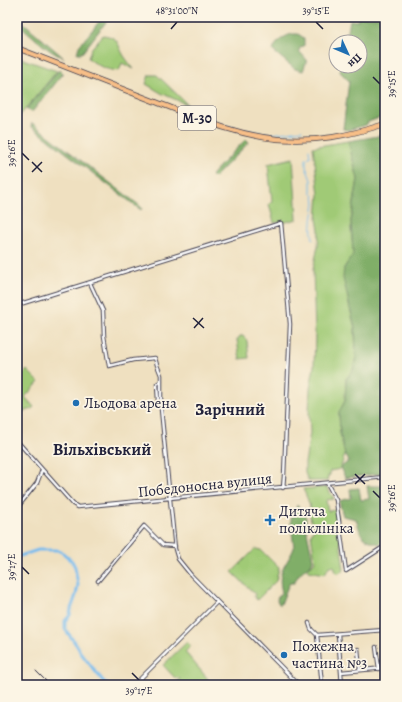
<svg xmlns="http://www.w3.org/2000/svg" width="402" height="702" font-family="Alegreya,serif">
	<rect width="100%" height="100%" fill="#fcf5e5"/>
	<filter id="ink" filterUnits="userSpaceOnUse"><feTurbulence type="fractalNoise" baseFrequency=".025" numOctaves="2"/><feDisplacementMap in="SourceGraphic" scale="8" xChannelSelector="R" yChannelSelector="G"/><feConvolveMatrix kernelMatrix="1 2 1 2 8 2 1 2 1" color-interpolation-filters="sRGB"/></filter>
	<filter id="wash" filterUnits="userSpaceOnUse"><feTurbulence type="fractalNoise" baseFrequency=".012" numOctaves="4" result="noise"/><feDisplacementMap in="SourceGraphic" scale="16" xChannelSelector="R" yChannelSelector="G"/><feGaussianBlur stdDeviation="0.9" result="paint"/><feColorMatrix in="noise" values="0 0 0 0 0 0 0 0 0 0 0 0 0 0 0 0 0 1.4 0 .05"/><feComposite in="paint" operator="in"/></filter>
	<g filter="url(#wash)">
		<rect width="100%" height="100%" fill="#efe0c0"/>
		<path fill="#a0ca76" stroke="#617658" d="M103 35C119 37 117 44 124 56 127 60 130 65 134 69L122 63 119 71C106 70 98 66 88 58L91 49Z
			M17 57 57 71 17 119Z
			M149 75H157L188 105 161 93 146 84Z
			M348 141 358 179 351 220V231L354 254 344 268 349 305 355 328 356 357 353 370 346 379 345 401 339 412 340 433 345 455 340 469 330 471V475L328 476 327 481H308L305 473V463L310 433 309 412 310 388 314 367 315 334 313 269 318 246 319 230 317 219 319 194 313 147Z
			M293 158 297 219 283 223 282 222 274 223 269 204 272 202 268 164Z
			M240 336H243L247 341 249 358 240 359 237 340Z
			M27 370 39 382 25 397 34 407 30 410 17 412V381Z
			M327 487 334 499 326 500 328 511 336 510 344 570 337 574 334 566H329L325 574 308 571V568L314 563 315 560 311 534 315 527C309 519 310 518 310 508 309 502 306 495 303 489Z
			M255 549 261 550 279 568 276 581 257 600 254 596 255 594 232 572Z
			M187 642 191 646 185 652 213 685H178L176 683 180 679V678H175L163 665Z"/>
		<path fill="#80ae67" stroke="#516851" d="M17 17 64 58C46 51 32 35 17 23Z
			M103 17H110L82 53H77L79 46Z
			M358 17H385V116L368 122 366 125 348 130 343 129 349 81 340 72 341 66H360V42H346L350 20 358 21Z
			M292 34H298L304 38V46L300 48 299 51 307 60 303 71 295 69 273 51C275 42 284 36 292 34Z
			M59 70 63 74 32 112 26 109Z
			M32 123 139 205 142 208 141 210 31 126Z
			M385 135 384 233 385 237V473L345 478 341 467 349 461 345 455 340 433 339 412 345 401 346 379 353 370 356 357 355 328 343 278 344 268 353 254 351 222 358 179 348 141Z
			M246 139 249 142 214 178 211 175Z
			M367 486H385V539L379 544C360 538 362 537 356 519L343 516 339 501 351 498 350 489 359 488 361 500 369 499Z
			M297 505 303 512 306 517V527L313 560 311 565C303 569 298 575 294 583H290L288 586 281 604H279L277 600 278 596 282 592C276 571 287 565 294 548L291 524V515L294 517Z"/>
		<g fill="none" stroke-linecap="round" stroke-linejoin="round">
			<path stroke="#77bcee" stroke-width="1" d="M220 124 238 129 272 134 302 130
				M309 149 310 157 306 159V167L311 180V192C319 200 312 213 312 223 311 228 312 234 313 239"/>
			<path stroke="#77bcee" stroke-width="3" d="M17 557 38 550H57L63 553 72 561 75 567 78 585 76 595 71 609 70 615 65 621V629L78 647 80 652 103 681 108 685"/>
		</g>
	</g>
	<g filter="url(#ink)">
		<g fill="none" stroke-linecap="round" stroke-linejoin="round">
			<defs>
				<path id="minor" d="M90 283 103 311 104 336 109 366 133 360 155 358 157 365 161 375V409L175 549 178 559 191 575 299 685
					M17 305 281 223 290 324 284 476 283 488
					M161 408 158 401 157 384 161 381
					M17 441 73 504 78 507 385 477
					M327 483 336 500 346 571 385 546
					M17 508 37 483 42 470
					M98 581 144 526 163 545 175 546
					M309 623 311 629 317 635 385 630
					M338 634 342 685
					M317 635 322 685
					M376 647 379 669
					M358 649 360 670
					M341 672 385 668
					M134 685 217 602"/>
				<path id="highway" d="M17 48C63 66 110 84 156 102 196 117 234 135 277 139 318 142 347 136 385 124"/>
			</defs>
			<use href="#minor" stroke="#413e4f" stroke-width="4.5"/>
			<use href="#highway" stroke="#413e4f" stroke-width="6"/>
			<use href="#minor" stroke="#fff" stroke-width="2.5"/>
			<use href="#highway" stroke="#f7be87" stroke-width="4.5"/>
			<path stroke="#22223b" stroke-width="1" d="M36 671 50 685"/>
		</g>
	</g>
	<path fill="none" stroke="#22223b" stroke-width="1.5" d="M316 22 323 29M171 29 177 22M373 77 380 84M22 153 29 160M32 162 42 172M32 172 42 162M193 318 204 328M194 328 203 318M355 474 365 484M355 484 365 474M373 491 380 498M22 567 29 574M132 673 139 680"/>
	<g fill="#1f6fb2" stroke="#fcf5e5" stroke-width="1.5">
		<circle cx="76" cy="403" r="4"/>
		<path d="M268 514h4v4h4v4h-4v4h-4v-4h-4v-4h4z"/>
		<circle cx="284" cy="655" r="4"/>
	</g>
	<g text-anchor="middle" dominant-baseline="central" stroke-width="3.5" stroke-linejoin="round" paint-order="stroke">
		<rect fill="#fcf5e5" stroke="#63616e" stroke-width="1" x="178" y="106" width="38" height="24" rx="3"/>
		<g font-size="14" font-weight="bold" fill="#22223b">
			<text x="197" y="118">М-30</text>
		</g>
		<g font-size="15" fill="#22223b" stroke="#fcf5e5" text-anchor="start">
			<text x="84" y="403">Льодова арена</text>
			<text x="279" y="511">Дитяча<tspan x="279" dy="17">поліклініка</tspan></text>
			<text x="292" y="646">Пожежна<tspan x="292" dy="17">частина №3</tspan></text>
		</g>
		<g font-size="15" fill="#22223b" stroke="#fcf5e5">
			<text transform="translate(205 485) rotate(-6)">Победоносна вулиця</text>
		</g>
		<g font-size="17" font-weight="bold" fill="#22223b" stroke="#fcf5e5">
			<text x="230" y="409">Зарічний</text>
			<text x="102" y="449">Вільхівський</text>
		</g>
	</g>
	<rect width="402" height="702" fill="none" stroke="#fcf5e5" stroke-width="44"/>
	<g transform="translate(348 54) rotate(134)"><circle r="19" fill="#fcf5e5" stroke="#a5a1a1"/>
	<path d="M0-3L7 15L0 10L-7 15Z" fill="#1f6fb2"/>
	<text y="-6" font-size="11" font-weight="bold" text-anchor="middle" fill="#22223b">Пн</text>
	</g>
	<rect x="22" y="22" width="358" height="658" fill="none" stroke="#22223b" stroke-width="1.5"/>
	<g font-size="10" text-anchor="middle" fill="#22223b">
		<text x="177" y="14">48°31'00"N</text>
		<text x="316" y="14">39°15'E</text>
		<text transform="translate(391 84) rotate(-90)" y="4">39°15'E</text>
		<text transform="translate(11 153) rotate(-90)" y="4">39°16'E</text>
		<text transform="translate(391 498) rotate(-90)" y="4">39°16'E</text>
		<text transform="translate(11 567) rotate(-90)" y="4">39°17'E</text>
		<text x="139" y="694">39°17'E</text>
	</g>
</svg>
